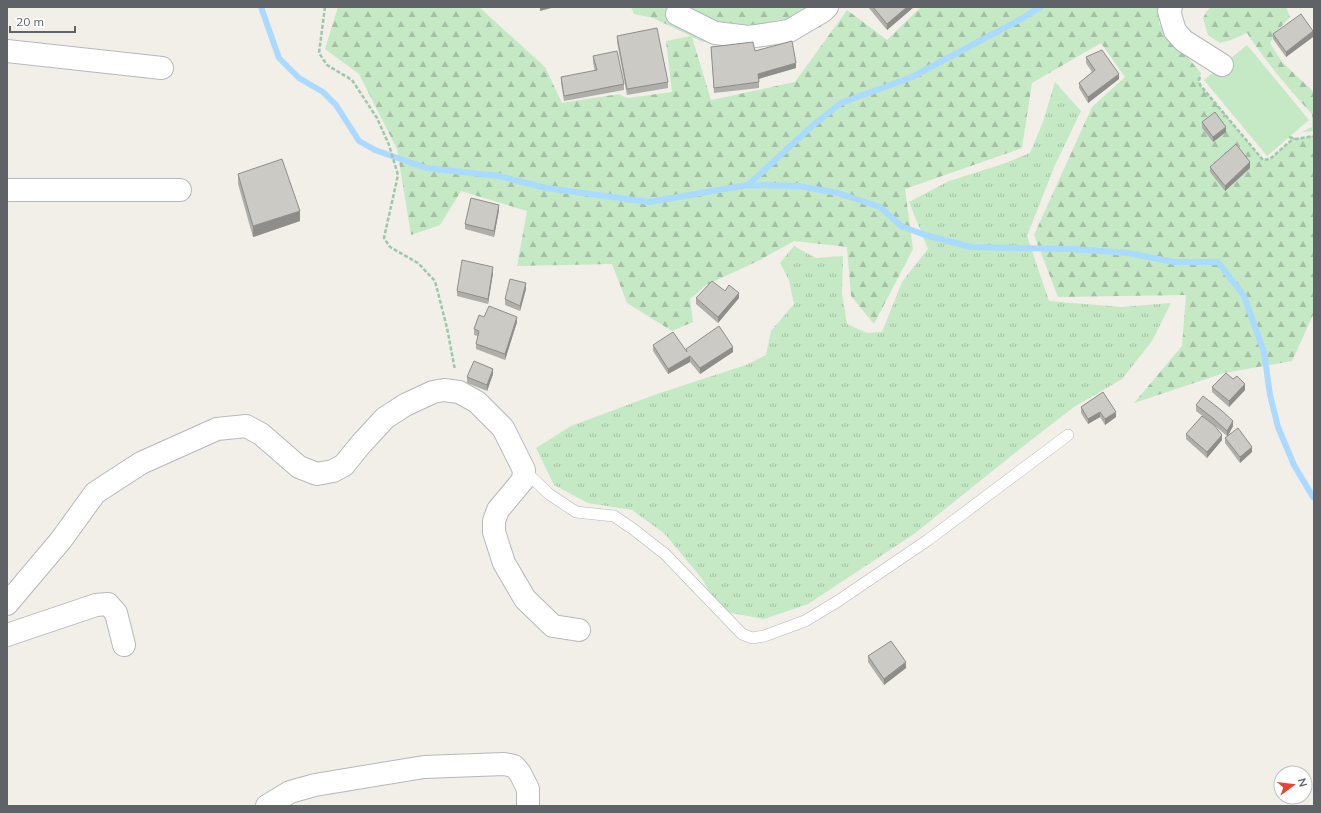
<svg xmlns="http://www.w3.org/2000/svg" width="1321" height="813" font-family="Mulish,sans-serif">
	<defs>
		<pattern id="grass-tufts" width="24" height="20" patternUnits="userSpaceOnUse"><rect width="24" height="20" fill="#c5e8c5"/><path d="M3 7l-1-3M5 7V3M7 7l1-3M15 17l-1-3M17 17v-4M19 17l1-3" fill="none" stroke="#a3c0a4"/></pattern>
		<pattern id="forest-firs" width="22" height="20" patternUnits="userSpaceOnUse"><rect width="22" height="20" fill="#c5e8c5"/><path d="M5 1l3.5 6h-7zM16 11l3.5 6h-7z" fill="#a3c0a4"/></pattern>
	</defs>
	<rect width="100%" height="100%" fill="#f1efe8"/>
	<path fill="url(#grass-tufts)" d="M1055 82 1081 111 1055 165 1027 236 1049 301 1121 307 1171 303 1152 341 1122 379 1074 407 1026 444 914 534 808 604 764 619 720 611 703 580 665 534 632 510 588 503 554 485 536 448 571 426 657 394 746 365 766 355 771 331 794 304 789 280 780 263 794 246 816 258 843 256 842 293 847 324 867 333 882 332 902 282 928 249 909 202 949 181 1003 164 1030 153 1043 122Z"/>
	<path fill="url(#forest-firs)" d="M338 7H479L545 67 562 103 619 94 627 98 672 92 666 41 691 36 653 18 634 14 631 7H827L821 27 783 40 703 42 692 37 711 100 795 82 847 10 887 40 921 7H1161L1159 24 1201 73 1199 80 1200 85 1263 160 1270 159 1294 138H1302L1314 136V313L1292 361 1224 373 1134 403 1182 346 1186 295 1058 297 1034 235 1092 107 1125 77 1101 43 1032 83 1022 148 905 189 913 249 874 324 851 296 847 247 794 241 758 261 706 285 690 299 693 322 672 331 627 303 612 264 517 266 527 211 461 191 440 225 411 235 397 149 359 74 325 49Z
		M1211 7H1286L1290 17 1276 32 1270 43 1282 62 1314 92V131L1302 132 1312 127V114C1288 88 1266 62 1247 33L1231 40 1220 43 1208 35 1203 18 1207 11Z"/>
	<path fill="#c5e8c5" d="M1247 45 1309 120 1267 156 1204 80Z"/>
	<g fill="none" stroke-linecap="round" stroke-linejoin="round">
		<path stroke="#aadaff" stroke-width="6" d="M261 7 279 58 299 78 323 92 336 105 359 141 375 150 426 168 499 176 546 188 649 202 748 185 798 186 838 193 880 207 901 226 925 235 971 247 1072 249 1128 253 1174 262H1218L1244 296 1264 352 1270 395 1278 427 1294 465 1313 497
			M748 185 811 127 841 103 912 77 1023 18 1040 7"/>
		<defs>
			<path id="service" d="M524 470 549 494 576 512 614 516 633 529 665 554 742 634 752 638 764 636 805 621 838 601 928 540 1068 435"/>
			<path id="minor" d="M1171 7 1169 11 1175 31 1184 41 1222 65
				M677 14 715 33 749 37 789 31 823 11 827 7
				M7 51 162 68
				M7 190H180
				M7 604 61 540 95 493 141 463 217 429 246 426 261 434 299 467 317 474 333 471 344 465 361 444 385 418 405 405 433 392 444 390 459 392 477 402 503 428 524 470 523 480 498 510 494 521V532L504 563 525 599 553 626 579 630
				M7 635 96 605 108 604 116 613 124 645
				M267 806 290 792 315 785 424 767 504 764 514 766 520 773 528 789V806"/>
		</defs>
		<use href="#service" stroke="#b5b8bc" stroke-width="12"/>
		<use href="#minor" stroke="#b5b8bc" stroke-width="24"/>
		<path stroke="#9cc7a9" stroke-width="2.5" stroke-dasharray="4 2" stroke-linecap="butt" d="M325 7 319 53 327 65 352 80 377 118 389 145 398 175 384 238 390 247 418 263 435 281 447 328 455 370
			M1200 77 1199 80 1200 85 1263 160 1270 159 1294 138
			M1289 137 1296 139 1314 136"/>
		<use href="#service" stroke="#fff" stroke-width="11"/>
		<use href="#minor" stroke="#fff" stroke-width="22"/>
	</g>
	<path fill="#afaea9" d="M868 7H914L887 30Z
		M1273 34 1313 37 1286 57 1273 39Z
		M617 36 668 82V88L627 95 617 42Z
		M711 47 755 51 796 68 759 79V88L714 93Z
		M593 56 624 84V90L564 101 561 82V77L595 71 593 62Z
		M1086 57 1119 79 1088 103 1079 88V83L1092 72 1086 63Z
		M1202 122 1226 132 1213 142 1202 128Z
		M1210 167 1250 168 1225 191 1210 172Z
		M238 174 300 221 253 237 238 184Z
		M499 210 494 237 465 229V224Z
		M493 273 488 304 457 296V291Z
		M526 289 520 311 505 305V299Z
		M725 291 739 298 718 323 696 304V298Z
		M484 317 517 322 505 360 476 349V344L478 336 474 335V329Z
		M653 345 686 351 733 352 700 374 690 362 668 374 653 351Z
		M493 374 487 391 467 383V377Z
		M1212 387 1245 390 1229 407 1212 392Z
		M1103 392 1116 417 1105 425 1100 417 1088 424 1081 413V407Z
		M1196 405 1233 426 1228 436 1252 452 1240 463 1225 443V438L1227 436 1214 425 1196 411Z
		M1186 434 1222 440 1207 458 1186 439Z
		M868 656 906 668 884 685 868 662Z"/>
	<path fill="#8f8d8a" d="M540 7H555L540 11Z
		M907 7H914L887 30V24Z
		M1313 31V37L1286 57V52Z
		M796 63V68L758 79V74Z
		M1119 74V79L1088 103V97Z
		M1226 127V132L1213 142V137Z
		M1250 162V168L1225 191V186Z
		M499 205V210L494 237V231Z
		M300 211V221L253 237V226Z
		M493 267V273L488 304V299Z
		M526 283V289L520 311V306Z
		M739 293V298L718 323V317Z
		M517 317V322L505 360V354Z
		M733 347V352L700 374V368Z
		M690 356V362L668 374V369Z
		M493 369V374L487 391V385Z
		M1245 384V390L1229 407V401Z
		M1100 412V417L1088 424V419Z
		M1116 412V417L1105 425V419Z
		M1233 421V426L1227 437V431Z
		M1222 435V440L1207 458V452Z
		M1252 447V452L1240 463V457Z
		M906 662V668L884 685V679Z"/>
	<path fill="#cccac5" stroke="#8f8d8a" d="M873 7H907L887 24Z
		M1301 14 1313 31 1286 52 1273 34Z
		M657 28 668 82 627 89 617 36Z
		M792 41 796 63 758 74 759 82 714 88 711 47 753 42 755 51Z
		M1102 50 1119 74 1088 97 1079 83 1095 70 1086 57Z
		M617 51 624 84 564 96 561 77 597 70 593 56Z
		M1215 112 1226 127 1213 137 1202 122Z
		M1236 144 1250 162 1225 186 1210 167Z
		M282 159 300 211 253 226 238 174Z
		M471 198 499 205 494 231 465 224Z
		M462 260 493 267 488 299 457 291Z
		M510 279 526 283 520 306 505 299Z
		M712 281 725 291 729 285 739 293 718 317 696 298Z
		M489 306 517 317 505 354 476 344 479 331 474 329 479 315 484 317Z
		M719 326 733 347 700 368 690 356 668 369 653 345 673 332 687 352 686 349Z
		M474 361 493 369 487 385 467 377Z
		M1226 373 1233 379 1237 376 1245 384 1229 401 1212 387Z
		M1103 392 1116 412 1105 419 1100 412 1088 419 1081 407Z
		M1203 396 1221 410 1233 421 1227 431 1214 419 1196 405Z
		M1202 416 1214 425 1222 435 1207 452 1186 434Z
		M1238 428 1252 447 1240 457 1225 438Z
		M891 641 906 662 884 679 868 656Z"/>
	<rect width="1321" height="813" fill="none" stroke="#5f6368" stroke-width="16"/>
	<g transform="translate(1293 785) rotate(75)"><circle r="19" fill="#ffffff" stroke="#bfc1c3"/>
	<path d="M0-3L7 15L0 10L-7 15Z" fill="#ea4335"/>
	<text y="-6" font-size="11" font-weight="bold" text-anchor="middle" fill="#5f6368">N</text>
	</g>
	<path d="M10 26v6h65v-6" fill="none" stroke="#5f6368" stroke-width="2"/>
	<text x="16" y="26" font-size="12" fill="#5f6368" stroke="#ffffff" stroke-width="3" paint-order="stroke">20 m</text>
</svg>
